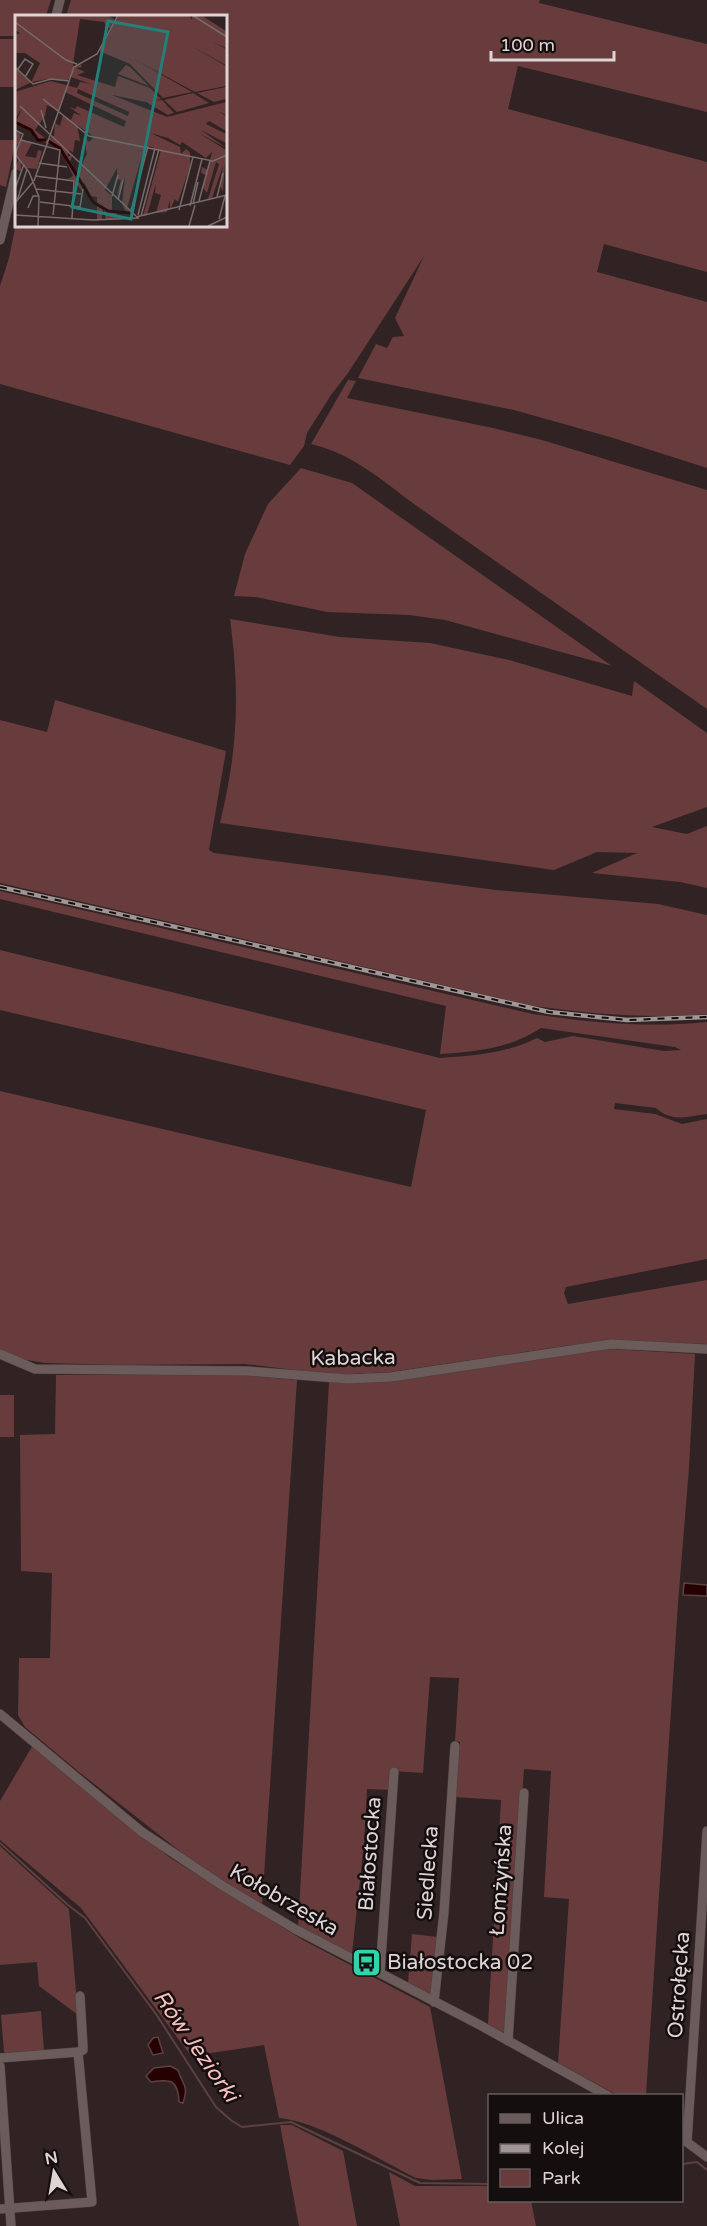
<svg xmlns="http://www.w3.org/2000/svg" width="707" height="2226" font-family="'Varela Round',sans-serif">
	<rect width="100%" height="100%" fill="#312323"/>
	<path fill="#683c3c" d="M0 0H51L46 16H16V36H0Z
		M71 0H540L539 3 707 44V112L518 66 508 109 707 162V272L604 244 597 272 707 302V468L610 437 514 410 358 378 376 344 387 348 393 337 404 336 395 318 424 256 348 373 331 395 307 433 304 446 290 465 0 384V286L9 258 16 223V225H225V16H66Z
		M0 39H16V87H0Z
		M0 140H16L6 187 0 185Z
		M348 380 356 381 347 398 493 428 542 440 707 490V709L414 504C382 480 351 453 311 444Z
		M301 468 352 483 612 666 445 620 409 615 327 612 256 597 234 596 245 554 268 504Z
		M230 619 340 637 430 643 509 660 632 696 634 681 707 733V807L652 827 687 834 707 826V888L680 882 592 873 637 853 597 852 554 870 220 823C238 749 240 694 230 619Z
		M55 700 226 751 209 850 214 853 496 890 658 904 707 915V1014C649 1019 592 1014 534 1006L0 883V720L47 732Z
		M0 891 533 1014C592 1023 648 1028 707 1022V1114C689 1116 672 1123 656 1108L615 1103 614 1109 655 1114 682 1124 707 1119V1259L566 1287 564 1293 568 1304 707 1280V1344L612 1341 565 1346 390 1372 334 1375 245 1364 114 1365 45 1363 15 1358 0 1350V1091L411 1187 426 1110 0 1010V950L440 1058C472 1056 508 1053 537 1038L545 1042 573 1036 664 1051 681 1050 675 1047 541 1028C511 1048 476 1052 440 1054L446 1006 0 899Z
		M612 1349 695 1354 689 1468 678 1603 646 2095H617L558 2063 569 1899 544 1897 551 1771 524 1769 506 2034 488 2024 501 1800 455 1797 460 1742 455 1741 459 1678 430 1677 423 1773 392 1771 391 1790 367 1789 364 1843 352 1954 298 1928 329 1382 389 1381 578 1352Z
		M234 1374 297 1380 262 1906 186 1856 79 1772 25 1727 18 1715 19 1658H50L52 1573 21 1571 20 1435 55 1434 56 1375Z
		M0 1395H14V1437H0Z
		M33 1745 169 1857 303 1940 430 2007 462 2179 432 2180 416 2178C380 2160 317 2121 279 2118L264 2045 191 2056 81 1908 0 1840V1801Z
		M0 1846 69 1909 78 2015 39 1986 37 1962 0 1965Z
		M412 1934 438 1937 432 1995 408 1983Z
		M41 2011 44 2051 6 2054 4 2052 1 2015Z
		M280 2125H292L343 2151 357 2226H299Z
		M389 2172 415 2186H489L490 2200 531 2201 536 2226H400Z"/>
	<path fill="#260104" stroke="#5d4042" stroke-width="1.5" d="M684 1583 707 1585V1596L683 1595Z
		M158 2037 163 2053 153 2055 148 2045 153 2038Z
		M170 2066 178 2070C183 2087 189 2084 183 2103L179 2102C178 2079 170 2079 151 2082L146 2076 154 2068Z"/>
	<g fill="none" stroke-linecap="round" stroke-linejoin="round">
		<path stroke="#5d4042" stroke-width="2" d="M0 1843 68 1905 85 1918 156 2014 216 2107 232 2121 242 2127 291 2122 420 2183 490 2184
			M682 2164 697 2162 707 2170"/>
		<defs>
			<path id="minor" d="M56 16 60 0
				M0 240 16 173
				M0 1354 35 1369 247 1371 348 1379 391 1377 611 1344 707 1349
				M0 1714 142 1832 223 1886 295 1929 478 2024 608 2096
				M380 1973 394 1772
				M434 2002 444 1912 455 1746
				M508 2041 524 1793
				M0 2058 78 2052
				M0 2066 11 2226
				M684 2140 707 2157
				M687 2142 707 1831
				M0 2209 92 2202 78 2052 83 2050V2047L80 1996"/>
		</defs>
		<use href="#minor" stroke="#4b4040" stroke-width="10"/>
		<use href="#minor" stroke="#6c5b5b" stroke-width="9"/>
		<defs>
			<path id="rail" d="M0 887 549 1012 627 1020 707 1017"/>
		</defs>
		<use href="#rail" stroke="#a19595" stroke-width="4.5"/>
		<use href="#rail" stroke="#140e0e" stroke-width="2" stroke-dasharray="7" stroke-linecap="butt"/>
	</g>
	<defs>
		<symbol id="bus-square" viewBox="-11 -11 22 22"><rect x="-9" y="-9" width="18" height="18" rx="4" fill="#30d4aa" stroke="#140e0e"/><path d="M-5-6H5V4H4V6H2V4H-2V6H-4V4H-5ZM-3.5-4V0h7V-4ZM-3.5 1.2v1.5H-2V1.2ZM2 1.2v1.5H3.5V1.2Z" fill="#111"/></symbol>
	</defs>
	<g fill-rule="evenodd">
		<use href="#bus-square" x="350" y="1946" width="33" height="33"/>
	</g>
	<g text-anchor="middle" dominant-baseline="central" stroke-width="5" stroke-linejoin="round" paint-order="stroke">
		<g font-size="21" fill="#ded4d4" stroke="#140e0e">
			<text transform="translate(353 1358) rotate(-1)">Kabacka</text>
			<text transform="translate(370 1854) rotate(-86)">Białostocka</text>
			<text transform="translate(428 1873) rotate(-86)">Siedlecka</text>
			<text transform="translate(501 1880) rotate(-86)">Łomżyńska</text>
			<text transform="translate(284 1900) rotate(30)">Kołobrzeska</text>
			<text transform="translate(679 1985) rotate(-86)">Ostrołęcka</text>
		</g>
		<g font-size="21" fill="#ded4d4" stroke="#140e0e" text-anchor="start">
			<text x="387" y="1962">Białostocka 02</text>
		</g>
		<g font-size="22" font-style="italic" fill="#f9bfbe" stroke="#140e0e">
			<text transform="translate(196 2046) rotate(55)">Rów Jeziorki</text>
		</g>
	</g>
	<g transform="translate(15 15)">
		<rect width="212" height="212" fill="#312323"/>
		<path d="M0 0H91L99 4 95 13 87 12H91L89 7 65 4 58 49 59 54 61 50 65 48 67 52 61 53 70 57 62 60 100 72 103 61 135 73 146 84 136 86 147 85 159 98 153 100 131 87 97 80 152 102 211 87V100L203 96 211 101V116L194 106 191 109 211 119V128L186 115 211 133 182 117 211 135 208 177 205 170 208 151 197 183 193 184 204 149 201 147 192 178 188 173 191 160 186 158 187 152 193 155 197 137 191 143 167 127 165 130 153 123 136 118 165 132 166 139 171 134 175 137V151L163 187 160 184 155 195V185L152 197 141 198 146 180 140 178 141 168 132 200 128 201 146 135 130 130 112 193 116 198H111L107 188 110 163 101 183 106 165 102 164V153L90 175 97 181V196H102V204L91 205 88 191 87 204H82V182L76 181 69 167 67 176 59 165 53 164 58 161 45 133 21 124 16 115 1 107 7 93 0 104V77L36 66 62 73 65 67 76 69 56 62 51 66 32 64 17 67 0 75V52L16 68 25 48 10 38H0V20L5 18 0 15ZM63 74 114 97 113 101 62 78ZM50 77 111 106 109 112 62 91 60 94 54 92 67 101 59 98 56 105 48 100 45 111 40 108 39 121 32 125 20 115 30 101 32 90 44 96ZM62 110 79 122 74 127 69 122 72 139 62 159 55 147 58 139 52 142 55 135 58 138 60 125 65 126ZM103 0H174L177 5V0H186L211 16V33L198 27 211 34V50L176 31 211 51V71L180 77 117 43 177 77 148 83 115 49 84 36ZM111 50 115 52 134 71 103 59ZM211 72V84L199 87 182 78ZM178 78 194 88 162 97 149 85ZM2 117 6 118 5 124 17 128 10 141 21 143 23 135 27 136 22 154 12 153 6 145V156L0 154 4 143 1 139 4 130 0 129Z" fill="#683c3c" fill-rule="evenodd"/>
		<path fill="none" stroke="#260104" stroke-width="3" d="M0 107 16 115 23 125H31M33 126 45 133 78 187 93 196 115 198"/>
		<path fill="none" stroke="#766a6a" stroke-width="1.5" d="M177 0 212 22M0 7 51 45 62 49M0 52 18 69 36 64 54 66M3 54 10 44 18 49 10 62M28 84 74 121 198 146 212 140M5 91 121 201M26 95 31 113M0 115 8 119 0 139M6 125 45 135 38 200M0 139 14 157 24 182 23 211M24 148 52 152M20 161 59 166 57 204M19 166 59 52 82 39 103 0M0 174 9 149M21 174 66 179M97 181 103 160M202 182 208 158M103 185 108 165M2 186 12 154M184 186 195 146M25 187 65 192 68 174M0 188 18 167M178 189 183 167M175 191 187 144M13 193 18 181H24M164 195 178 142M116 196 133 131M0 200 78 205 124 203M123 200 140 133M126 201 144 134M121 202 212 180M204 204 210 181M174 211 180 190M193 211 212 202"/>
		<path fill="#247f78" fill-opacity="0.15" stroke="#247f78" stroke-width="3" d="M93 6 153 17 116 204 57 192Z"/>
		<rect width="212" height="212" fill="none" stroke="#ded4d4" stroke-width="3"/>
	</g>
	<rect x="488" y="2094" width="195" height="108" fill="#140e0e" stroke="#655d5d" stroke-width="1.5"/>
	<rect x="500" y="2114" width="30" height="9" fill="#6c5b5b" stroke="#655d5d" stroke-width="1.5"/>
	<text x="542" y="2124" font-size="18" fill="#ded4d4">Ulica</text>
	<rect x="500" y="2144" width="30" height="9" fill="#a19595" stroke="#655d5d" stroke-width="1.5"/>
	<text x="542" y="2154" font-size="18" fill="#ded4d4">Kolej</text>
	<rect x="500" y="2169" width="30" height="18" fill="#683c3c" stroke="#655d5d" stroke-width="1.5"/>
	<text x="542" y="2184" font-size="18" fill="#ded4d4">Park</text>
	<g transform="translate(54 2172) rotate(349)" stroke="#140e0e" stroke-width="4.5" paint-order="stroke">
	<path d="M0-4.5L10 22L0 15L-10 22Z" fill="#ded4d4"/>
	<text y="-9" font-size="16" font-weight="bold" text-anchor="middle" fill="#ded4d4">N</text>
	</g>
	<path d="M491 51v9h123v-9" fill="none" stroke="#ded4d4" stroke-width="3"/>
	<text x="500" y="51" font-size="18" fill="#ded4d4" stroke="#140e0e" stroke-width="4.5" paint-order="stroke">100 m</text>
</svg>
